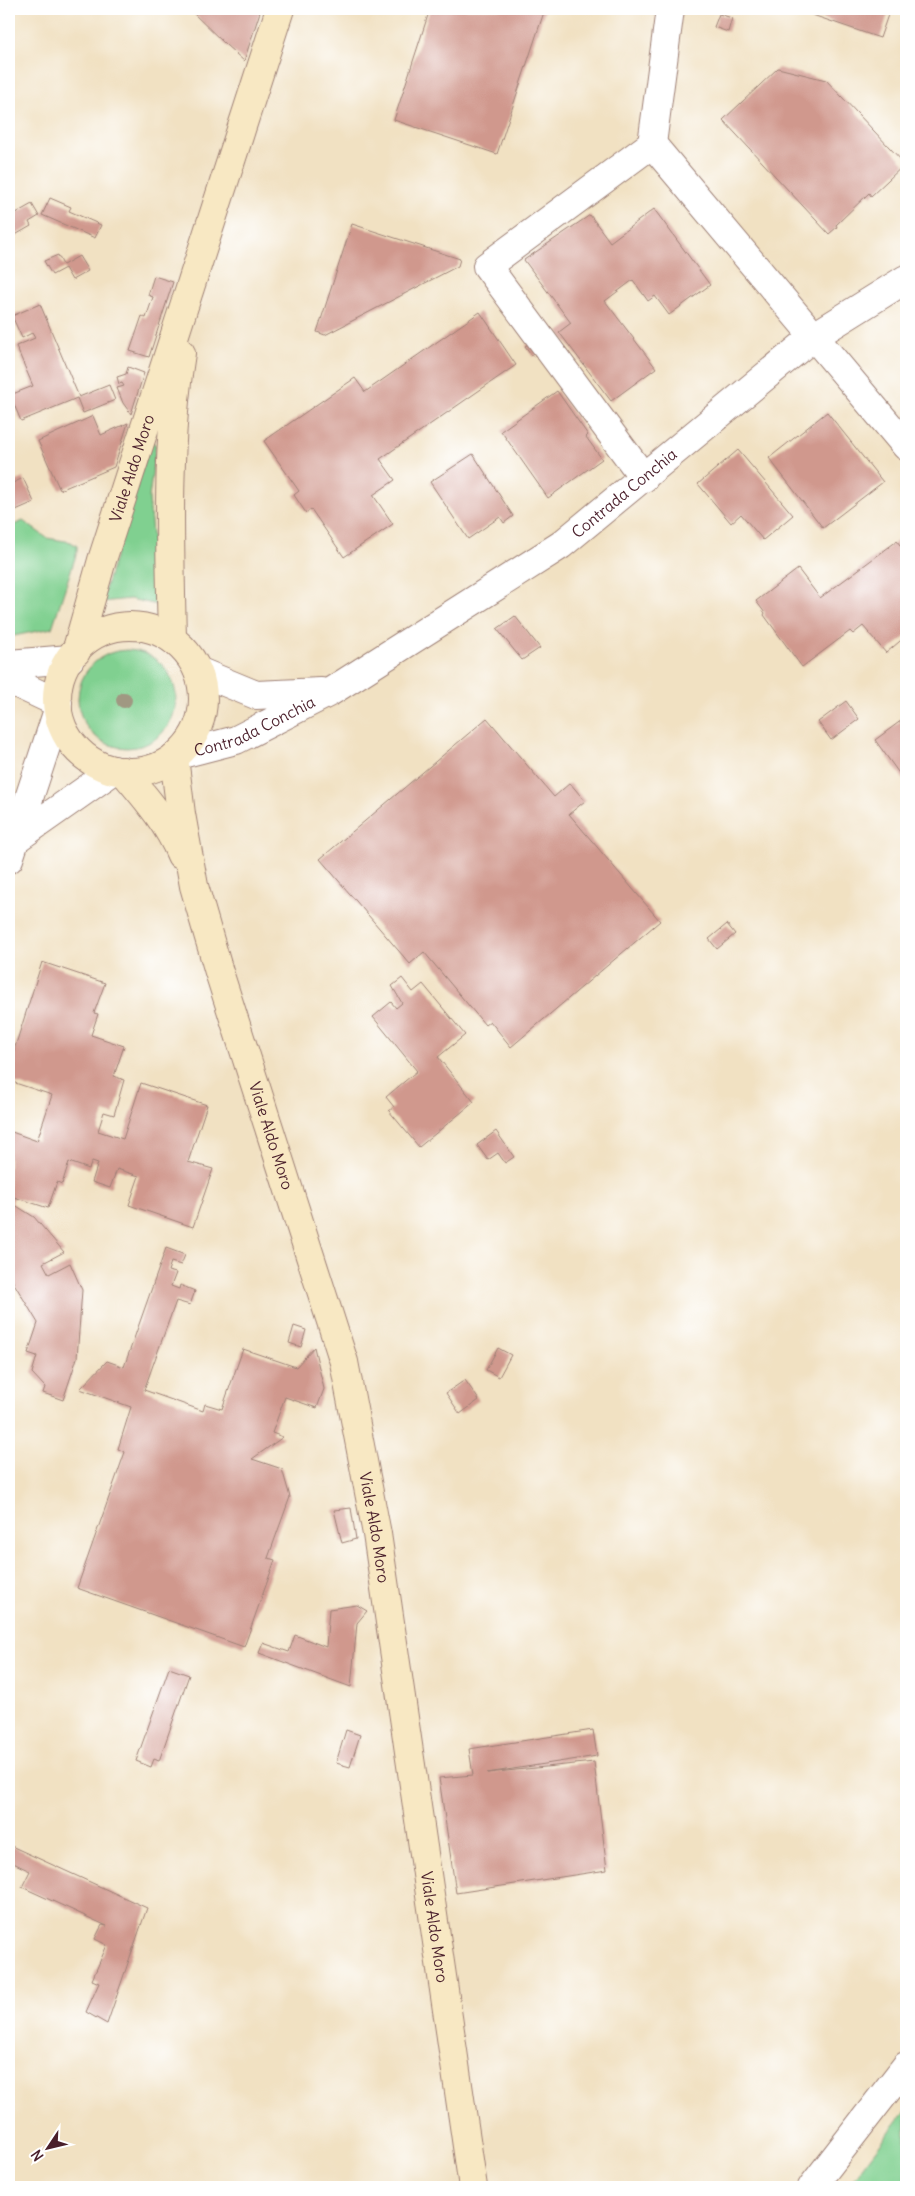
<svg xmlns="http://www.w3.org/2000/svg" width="915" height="2196" font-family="Delius,sans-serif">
	<rect width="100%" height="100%" fill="#fff"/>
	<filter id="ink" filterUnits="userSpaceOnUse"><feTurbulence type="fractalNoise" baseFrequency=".02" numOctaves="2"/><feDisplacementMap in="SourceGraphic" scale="10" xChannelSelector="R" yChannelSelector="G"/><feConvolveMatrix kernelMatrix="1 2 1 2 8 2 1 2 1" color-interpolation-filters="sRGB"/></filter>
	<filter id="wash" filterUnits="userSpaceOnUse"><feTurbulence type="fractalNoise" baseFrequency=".0096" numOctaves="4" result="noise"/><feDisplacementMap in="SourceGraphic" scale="20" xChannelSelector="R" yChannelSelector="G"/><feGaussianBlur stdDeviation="1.12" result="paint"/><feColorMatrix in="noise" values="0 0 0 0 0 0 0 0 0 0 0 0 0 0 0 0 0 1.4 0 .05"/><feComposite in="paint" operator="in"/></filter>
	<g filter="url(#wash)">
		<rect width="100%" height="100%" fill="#f1e1c2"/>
		<path fill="#80d090" stroke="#65785e" d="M151 441 156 445 149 498 158 605 130 599 101 602Z
			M23 521 47 538 71 542 77 546V552L52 628 9 637V527Z
			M78 699a49 49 0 1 1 98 0a49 49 0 1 1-98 0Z
			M906 2110V2187H847Z"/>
		<g id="blocks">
			<path fill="#d0988d" d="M189 9H261L244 61 226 45Z
				M430 9H545L497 154 394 120Z
				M795 9H890L880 38Z
				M719 14 732 18 728 32 714 27Z
				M778 68 826 80 905 164 871 196 869 193 836 225 837 227 829 234 723 120Z
				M50 198 71 207 69 211 101 225 95 238 42 215Z
				M32 204 39 216 29 222 31 226 10 238 9 217Z
				M654 209 710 285 669 315 655 296 648 301 633 280 605 301 656 368 611 401 559 332 571 323 524 260 590 215 610 242Z
				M352 224 460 259 458 266 325 335 317 332Z
				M58 255 63 265 79 256 88 271 72 280 65 268 52 275 44 261Z
				M154 276 173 282 149 357 130 351 142 316 146 318 153 297 148 295Z
				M40 304 79 397 109 385 115 400 83 413 77 398 21 421 10 395 33 386 16 346 35 338 32 333 22 338 12 316Z
				M480 312 516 365 380 459 395 480 373 495 393 524 344 557 311 509 306 513 294 495 299 491 264 441 355 378 365 392Z
				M535 340 542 351 533 357 525 346Z
				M128 367 144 373 131 414 123 403 117 388 124 386 122 383 119 384 117 377 126 374Z
				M557 391 588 435 586 437 602 459 548 498 501 431Z
				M827 412 883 482 823 528 769 458Z
				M93 416 101 435 128 423 114 467 60 490 38 441Z
				M738 450 793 515 763 540 741 514 731 523 698 484Z
				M473 454 513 516 504 523 500 517 468 539 430 482Z
				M23 478 34 502 9 513V485Z
				M897 541 906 553V636L886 653 863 626 853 634 850 631 802 667 764 615 765 613 756 601 798 569 820 598Z
				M515 616 540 648 522 660 497 629Z
				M846 701 859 719 831 740 818 722Z
				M906 717V783L875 740Z
				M487 718 554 797 570 783 585 801 569 814 660 921 511 1047 490 1021 485 1025 424 952 410 964 320 859Z
				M727 924 735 934 717 949 709 939Z
				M42 962 105 983 94 1013 98 1014 91 1035 124 1046 114 1076 124 1080 114 1115 104 1112 98 1131 123 1139 141 1083 207 1105 188 1162 213 1169 193 1227 129 1205 139 1176 117 1169 110 1188 92 1182 98 1163 92 1161 89 1169 69 1162 62 1184 57 1182 48 1208 14 1197 12 1203 34 1217 64 1252 43 1263 49 1274 70 1263 82 1290 77 1358 63 1400 43 1393 45 1387 32 1373 37 1356 28 1353 38 1323 9 1275V1131L37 1141 52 1095 9 1081V1066Z
				M402 978 413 992 423 984 465 1035 438 1057 474 1102 419 1147 389 1111 394 1107 386 1097 417 1071 373 1017 391 1002 396 1008 402 1003 392 986Z
				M496 1131 514 1157 505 1163 498 1153 488 1160 477 1145Z
				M166 1248 185 1255 181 1265 171 1262 168 1271 176 1273 171 1286 179 1289 180 1285 195 1291 190 1305 176 1301 144 1390 203 1411 205 1404 222 1409 243 1349 296 1367 314 1347 324 1389 317 1408 285 1397 272 1433 283 1437 252 1459 282 1469 290 1497 268 1558 275 1560 244 1647 77 1588 125 1452 118 1449 131 1407 80 1389 107 1361 124 1367Z
				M294 1326 306 1330 301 1347 289 1343Z
				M498 1348 511 1355 499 1377 486 1370Z
				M465 1380 479 1400 460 1414 446 1393Z
				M351 1508 356 1539 342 1543 334 1510Z
				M357 1605 367 1611 357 1623 351 1687 259 1653 263 1643 289 1652 295 1635 326 1647 329 1609Z
				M169 1668 189 1675 159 1761 154 1759 151 1767 136 1761Z
				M346 1730 360 1735 350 1767 336 1763Z
				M593 1730 597 1756 487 1773 594 1762 607 1870 456 1893 439 1778 473 1775 469 1749Z
				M9 1845 147 1908 107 2024 86 2012 99 1983 92 1980 107 1945 95 1939 102 1925 107 1926 22 1887 30 1871 9 1861Z"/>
		</g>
	</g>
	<g filter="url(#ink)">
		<use href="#blocks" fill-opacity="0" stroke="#9e8076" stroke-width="1"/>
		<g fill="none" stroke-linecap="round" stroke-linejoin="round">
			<defs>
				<g id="minor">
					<path d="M652 144 906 446"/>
					<path d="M644 478 487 266 652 144 670 9"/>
					<path d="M9 664 70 659"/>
					<path d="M198 671 256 695 321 692"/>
					<path d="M9 680 58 703"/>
					<path id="s1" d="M178 755 236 740 330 692 561 545 813 337 906 279"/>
					<path d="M812 2187 906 2066"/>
				</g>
				<path id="tertiary" d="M16 839 114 770
					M9 859 58 710"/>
				<g id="secondary">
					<circle cx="130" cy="699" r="73"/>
					<path d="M172 639C170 544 166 448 181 353"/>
					<path id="s2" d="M76 652 102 560 280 9"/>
					<path id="s3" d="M174 757 181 814 194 886 219 972 344 1362 377 1534 473 2187"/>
					<path d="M123 771C145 797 168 823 181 855"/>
				</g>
			</defs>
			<use href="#minor" stroke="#9e8076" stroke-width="30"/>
			<use href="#tertiary" stroke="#9e8076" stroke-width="30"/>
			<use href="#secondary" stroke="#9e8076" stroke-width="30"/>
			<use href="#minor" stroke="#fff" stroke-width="28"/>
			<use href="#tertiary" stroke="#fff" stroke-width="28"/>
			<use href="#secondary" stroke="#f8e8c3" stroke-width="28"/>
		</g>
		<circle fill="#a09882" cx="124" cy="700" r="8"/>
	</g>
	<g text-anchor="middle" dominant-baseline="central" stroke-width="4.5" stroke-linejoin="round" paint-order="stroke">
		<g font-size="16" fill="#4a1f2b" stroke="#fff">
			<text stroke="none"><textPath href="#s2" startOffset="192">Viale Aldo Moro</textPath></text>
			<text stroke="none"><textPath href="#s1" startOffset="521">Contrada Conchia</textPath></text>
			<text stroke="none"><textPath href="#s1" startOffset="82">Contrada Conchia</textPath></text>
			<text stroke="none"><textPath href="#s3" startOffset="392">Viale Aldo Moro</textPath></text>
			<text stroke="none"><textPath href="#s3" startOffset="798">Viale Aldo Moro</textPath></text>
			<text stroke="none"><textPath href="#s3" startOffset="1202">Viale Aldo Moro</textPath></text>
		</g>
	</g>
	<rect width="915" height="2196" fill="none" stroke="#fff" stroke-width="30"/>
	<g transform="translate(48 2148) rotate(235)" stroke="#ffffff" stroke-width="4" paint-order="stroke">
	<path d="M0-4L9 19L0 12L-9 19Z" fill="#4a1f2b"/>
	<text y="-8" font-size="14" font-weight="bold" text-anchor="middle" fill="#4a1f2b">N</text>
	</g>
</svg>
